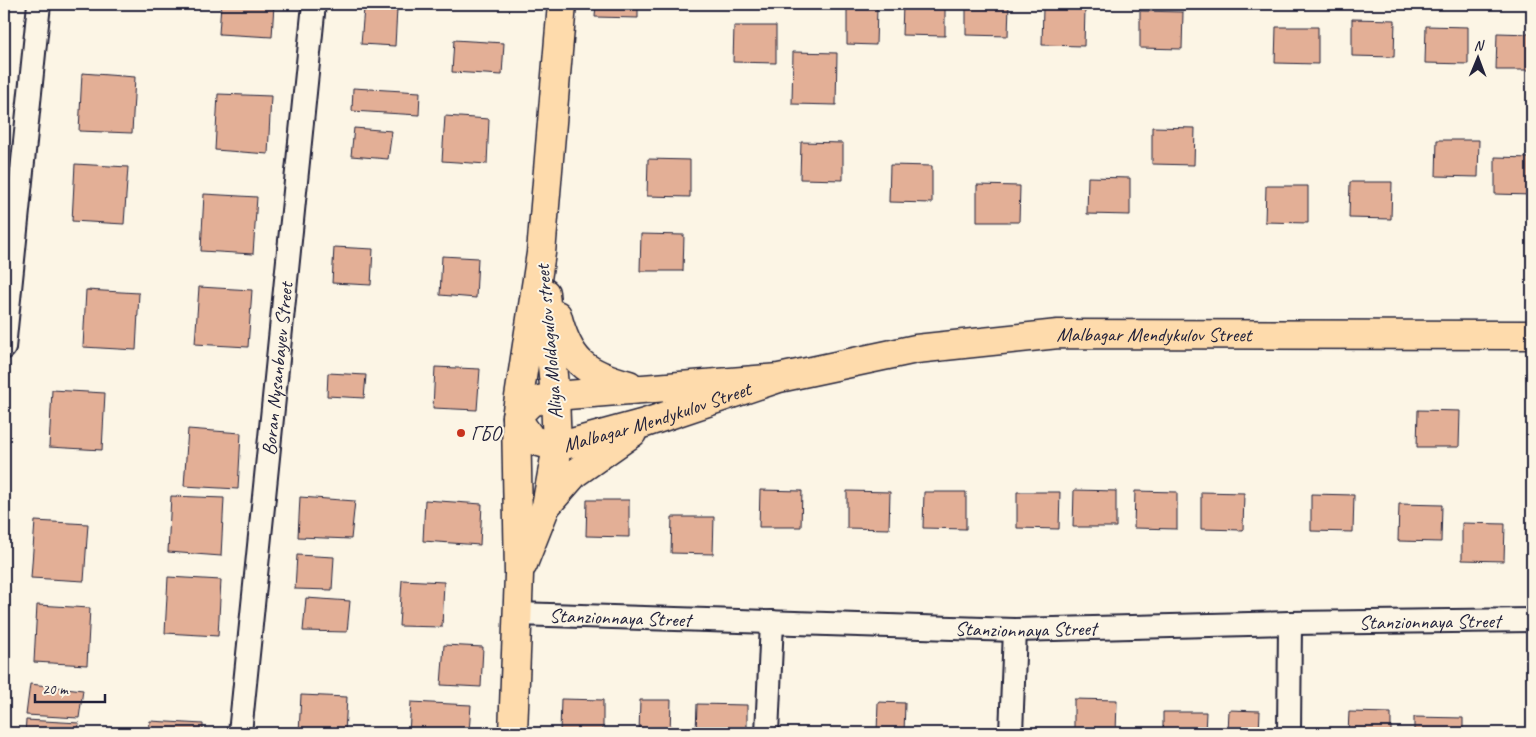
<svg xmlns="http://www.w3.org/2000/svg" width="1536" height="737" font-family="Caveat,sans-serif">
	<rect width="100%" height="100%" fill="#fcf5e5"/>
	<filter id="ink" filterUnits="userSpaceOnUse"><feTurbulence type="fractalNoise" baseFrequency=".02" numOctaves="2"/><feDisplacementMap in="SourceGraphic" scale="10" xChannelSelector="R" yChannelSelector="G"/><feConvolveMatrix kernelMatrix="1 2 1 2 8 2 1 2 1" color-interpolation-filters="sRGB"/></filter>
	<g filter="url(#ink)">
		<path fill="#e3af96" stroke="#22223b" d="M221 4H274L272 37 219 34Z
			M596 4H638V18L595 17Z
			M903 4H945V36L902 35Z
			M966 4H1009L1008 36 966 35Z
			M847 6 877 7 876 45 847 44Z
			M364 8 397 9 395 46 361 44Z
			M1043 8 1085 9 1084 46 1042 45Z
			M1140 11 1183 12 1182 49 1140 48Z
			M1352 19 1395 20 1394 57 1352 56Z
			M734 26H776V63L733 62Z
			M1426 26 1468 27V64L1425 63Z
			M1276 27H1318V64L1275 63Z
			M1497 33 1532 34V70H1496Z
			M454 40 504 43 502 75 452 72Z
			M793 52 837 53 836 105 792 104Z
			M82 73 135 77 132 133 79 131Z
			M353 88 420 92 419 115 352 111Z
			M218 94 271 96 268 154 215 150Z
			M445 116 489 119 487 164 442 161Z
			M1152 127 1195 128 1194 165 1152 164Z
			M354 128 392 131 388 159 351 156Z
			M1437 140H1479L1478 177 1436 176Z
			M801 142 843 143V180L800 179Z
			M1495 157 1532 158V195L1495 194Z
			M648 159 690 160V197L647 196Z
			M75 164 128 167 124 224 72 221Z
			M890 165 932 166V203L889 202Z
			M1088 177 1130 178V215L1087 214Z
			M1350 182H1392L1391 219 1349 218Z
			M977 185 1020 186 1019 222H977Z
			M1266 186H1308V223L1265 222Z
			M204 194 257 197 253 254 201 251Z
			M641 234 684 235 683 271H640Z
			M334 247 373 249 371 285 332 283Z
			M442 256 478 258 476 298 440 295Z
			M199 287 252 290 248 347 195 344Z
			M86 290 139 293 136 350 83 347Z
			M435 367 480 369 477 410 433 408Z
			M328 373 366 375 364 398 327 396Z
			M52 390 105 393 102 450 49 447Z
			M1418 410 1460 411 1459 447H1417Z
			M188 429 241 433 238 489 184 486Z
			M760 490 802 491 801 527H759Z
			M1074 490 1116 491V527H1073Z
			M847 491 890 492 889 529 847 528Z
			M1135 491 1177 492V529L1134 528Z
			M924 492H966V529L923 528Z
			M1017 492H1060L1059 529 1017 528Z
			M1201 492 1244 493 1243 530 1201 529Z
			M1311 494 1354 495 1353 532 1311 531Z
			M171 496 224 498 221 556 168 552Z
			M300 497 355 501 351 539 298 537Z
			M425 500 482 504 480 545 423 541Z
			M587 500H629V537L586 536Z
			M1399 504 1442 505 1441 542 1398 541Z
			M672 517H714L713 554 671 553Z
			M35 521 88 524 84 581 31 578Z
			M1462 523 1505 524 1504 561 1462 560Z
			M297 555 334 557 332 590 295 589Z
			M168 577 221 580 218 636 165 633Z
			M402 580 444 582 442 627 399 626Z
			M306 598 350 601 347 632 303 631Z
			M37 605 90 608 87 665 34 662Z
			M444 645 483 647 481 687 441 685Z
			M30 684 83 690 79 718 26 715Z
			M301 695 347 697 345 733H299Z
			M561 699 603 700V733H560Z
			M1074 699 1117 700 1116 733H1074Z
			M640 700H671L670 733H639Z
			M411 702 471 705 469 733H409Z
			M878 702 905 703 904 733H877Z
			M697 704 747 705V733H696Z
			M1229 710 1260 711 1259 733H1228Z
			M1163 712H1206L1205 733H1163Z
			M1349 712 1391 713V733H1348Z
			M1414 717 1463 718V733H1414Z
			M26 720 79 723 78 733H25Z
			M150 721 203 724V733H149Z"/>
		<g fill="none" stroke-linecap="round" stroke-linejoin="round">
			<defs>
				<g id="minor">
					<path d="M4 348 39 4"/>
					<path id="s1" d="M518 614 1015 630 1290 623 1532 620"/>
					<path id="s2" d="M240 733 314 4"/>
					<path d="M767 733 772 622"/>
					<path d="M1011 733 1015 630"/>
					<path d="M1289 733 1290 623"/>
				</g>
				<g id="major">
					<path d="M557 315C569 361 584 373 629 385"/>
					<path id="s3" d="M779 378 555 396 531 402 516 417 532 440 557 447 645 423 779 378 916 349 1058 334 1532 335"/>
					<path d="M547 505 575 473 632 433"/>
					<path d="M523 564 546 506 557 447 555 396 545 293"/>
					<path d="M513 733 519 574 516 417 541 253 562 4"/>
				</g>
			</defs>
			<use href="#minor" stroke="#22223b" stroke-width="26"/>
			<use href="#major" stroke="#22223b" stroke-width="31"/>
			<use href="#minor" stroke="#fcf5e5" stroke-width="22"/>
			<use href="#major" stroke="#fedbac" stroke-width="28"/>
		</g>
	</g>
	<circle fill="#c8321e" stroke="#fcf5e5" stroke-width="2" cx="461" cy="433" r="5"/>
	<g text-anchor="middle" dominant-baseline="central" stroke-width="4" stroke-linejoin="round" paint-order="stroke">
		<g font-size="20" fill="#22223b" stroke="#fcf5e5">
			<text stroke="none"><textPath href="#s3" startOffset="936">Malbagar Mendykulov Street</textPath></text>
			<text transform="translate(549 342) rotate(-95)">Aliya Moldagulov street</text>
			<text stroke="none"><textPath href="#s2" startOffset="366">Boran Nysanbayev Street</textPath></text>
			<text stroke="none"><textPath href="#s3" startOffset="429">Malbagar Mendykulov Street</textPath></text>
			<text stroke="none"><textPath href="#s1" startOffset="102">Stanzionnaya Street</textPath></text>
			<text stroke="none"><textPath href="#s1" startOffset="912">Stanzionnaya Street</textPath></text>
			<text stroke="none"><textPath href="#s1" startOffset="508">Stanzionnaya Street</textPath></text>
		</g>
		<g font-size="20" fill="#22223b" stroke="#fcf5e5" text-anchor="start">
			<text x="471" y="433">ГБО</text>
		</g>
	</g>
	<rect width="1536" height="737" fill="none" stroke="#fcf5e5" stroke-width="20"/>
	<rect x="10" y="10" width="1516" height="717" fill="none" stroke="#22223b" stroke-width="2" filter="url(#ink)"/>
	<g transform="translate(1478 58) rotate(1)" stroke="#fcf5e5" stroke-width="4" paint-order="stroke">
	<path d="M0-4L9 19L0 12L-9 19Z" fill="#22223b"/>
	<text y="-8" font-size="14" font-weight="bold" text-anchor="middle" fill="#22223b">N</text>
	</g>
	<path d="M35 694v8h70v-8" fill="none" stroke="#22223b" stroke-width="2.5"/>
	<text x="42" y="694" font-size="15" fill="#22223b" stroke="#fcf5e5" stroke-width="4" paint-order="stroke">20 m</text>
</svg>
